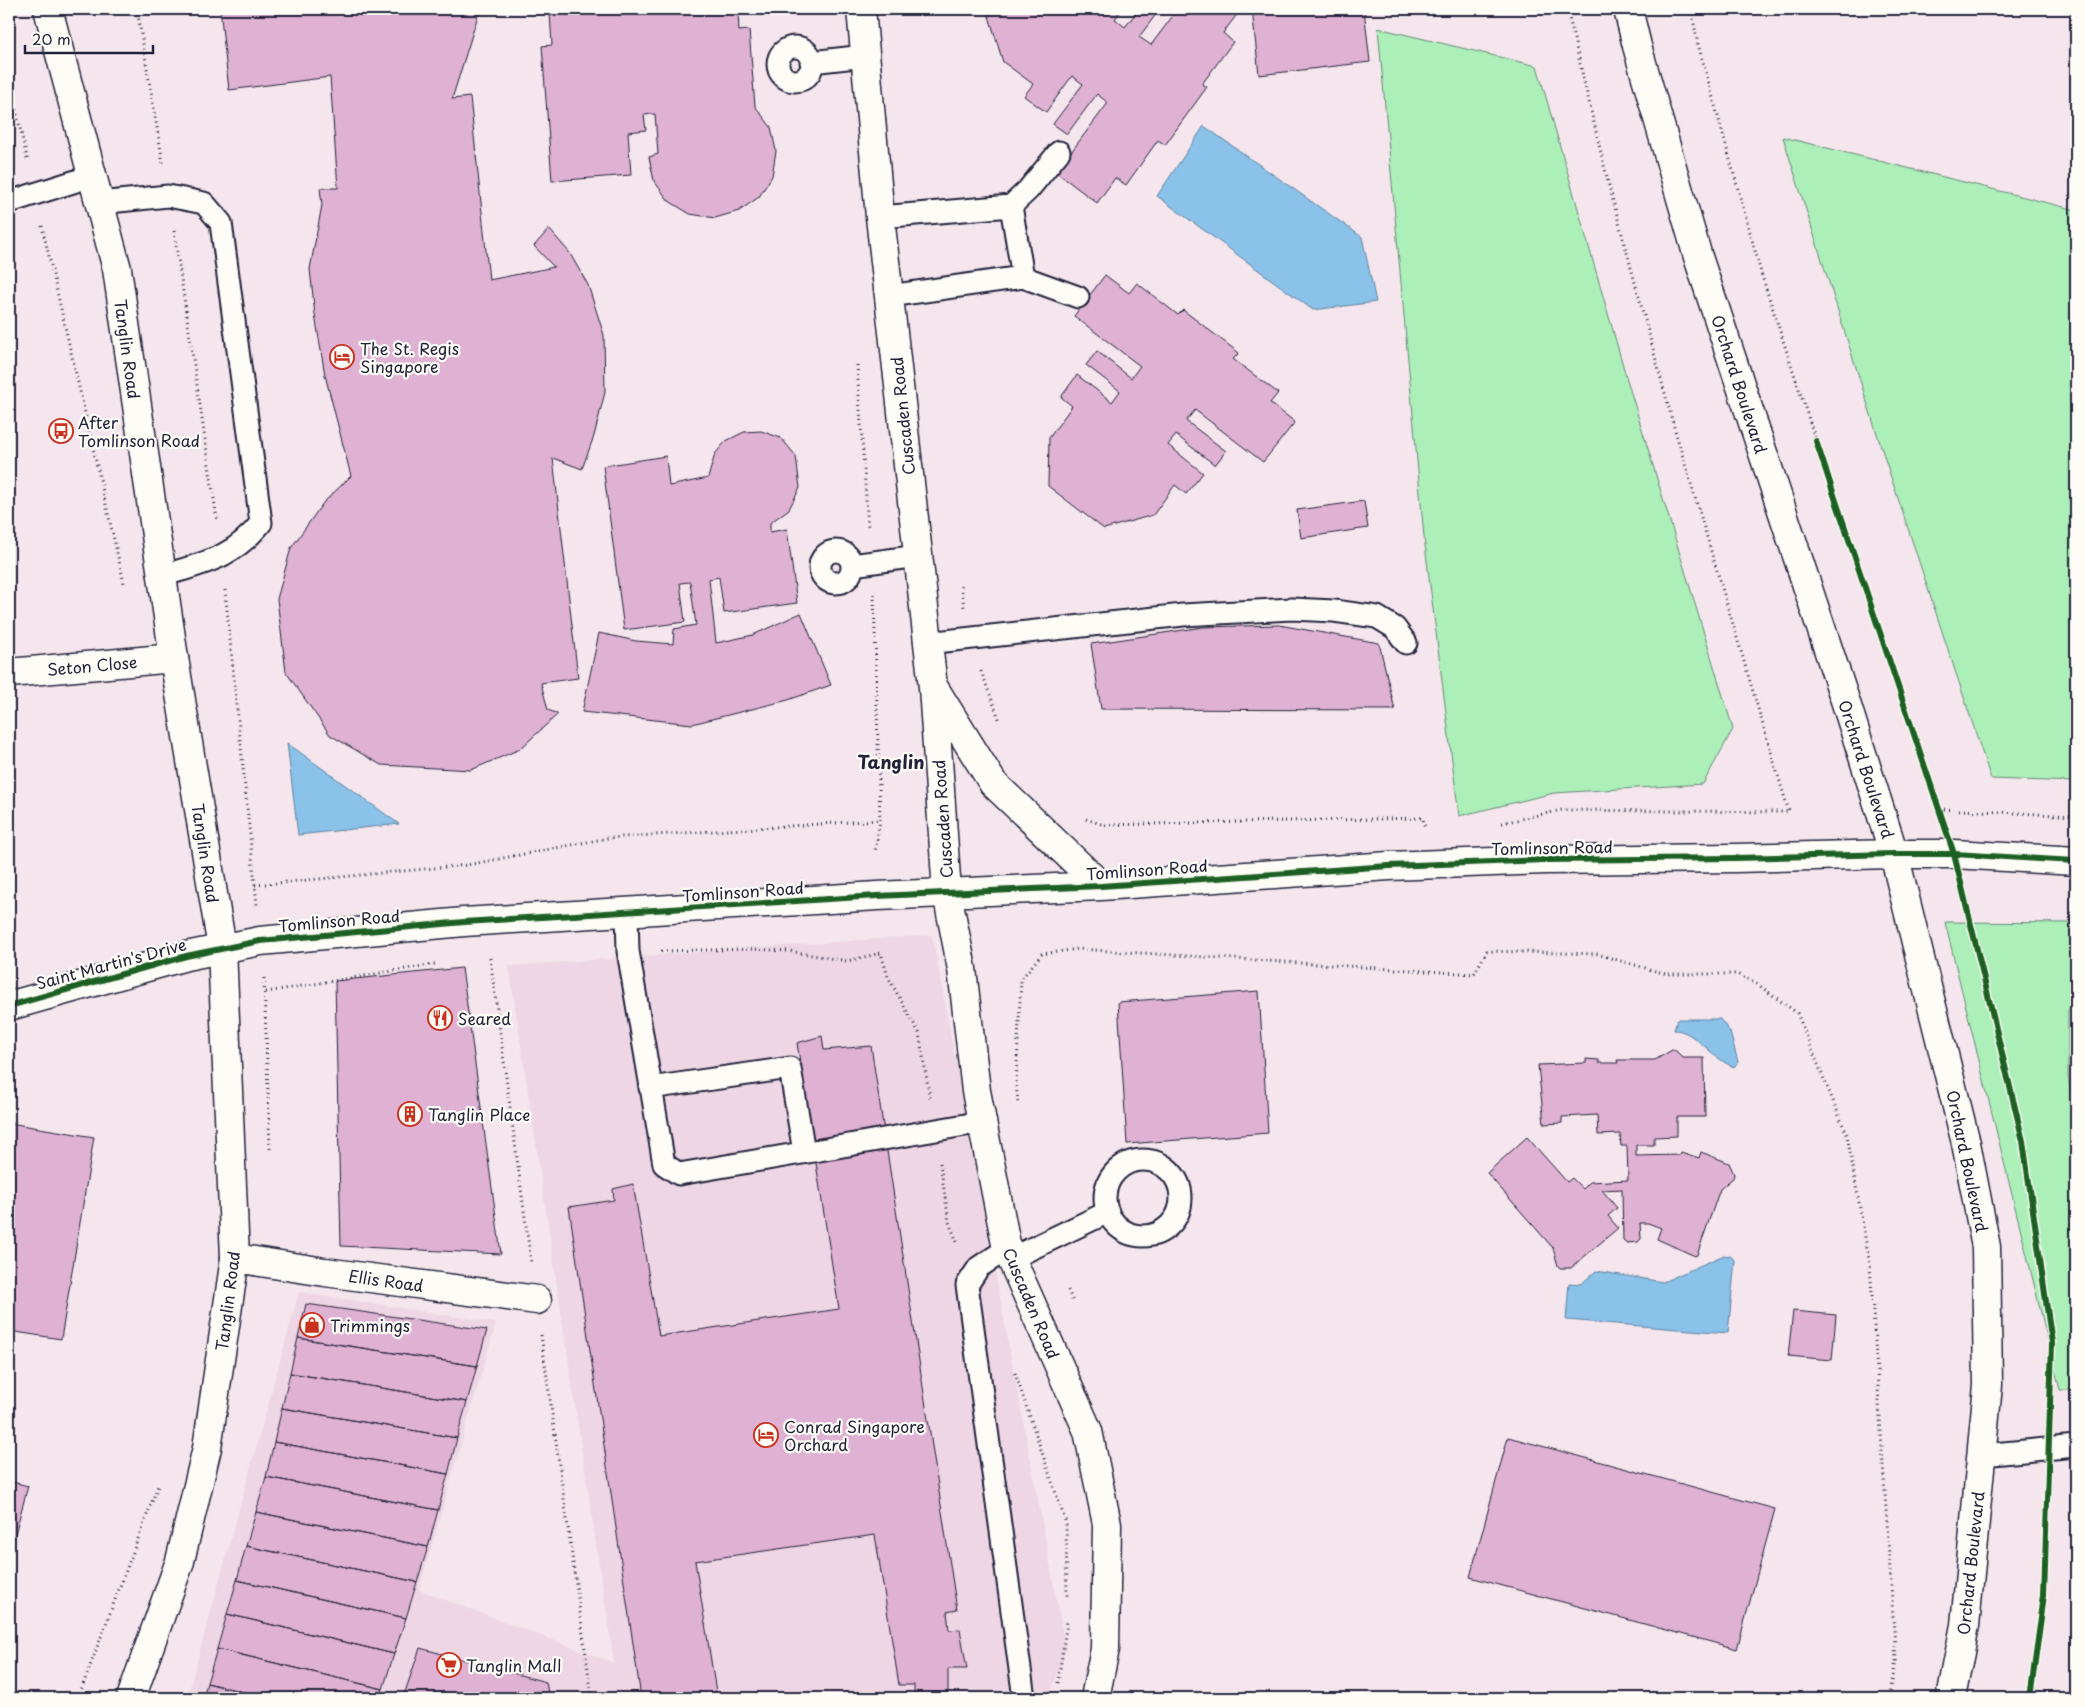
<svg xmlns="http://www.w3.org/2000/svg" width="2085" height="1707" font-family="'Playpen Sans',sans-serif">
	<rect width="100%" height="100%" fill="#f4e6ec"/>
	<filter id="ink" filterUnits="userSpaceOnUse"><feTurbulence type="fractalNoise" baseFrequency=".02" numOctaves="2"/><feDisplacementMap in="SourceGraphic" scale="10" xChannelSelector="R" yChannelSelector="G"/><feConvolveMatrix kernelMatrix="1 2 1 2 8 2 1 2 1" color-interpolation-filters="sRGB"/></filter>
	<g filter="url(#ink)">
		<path fill="#eed6e4" d="M932 935 1066 1650 1049 1698H187L299 1292 496 1323 419 1590 614 1663 509 966Z"/>
		<path fill="#acefb8" stroke="#67887a" d="M1378 28 1537 66 1628 383 1733 729 1703 784 1554 793 1459 816 1424 537Z
			M1783 137 2076 210V782L1991 779 1884 456Z
			M1945 922 2076 923V995L2068 1011V1075L2076 1126V1390H2060Z"/>
		<path fill="#8ac2e9" stroke="#6082a3" d="M1204 126 1362 237 1376 302 1313 310 1157 196Z
			M287 743 399 824 298 835Z
			M1677 1019H1720L1730 1032 1738 1062 1734 1067C1713 1060 1695 1030 1674 1030Z
			M1724 1255 1730 1256 1735 1260 1728 1333 1566 1320 1569 1283 1581 1284 1596 1271 1663 1282Z"/>
		<path fill="#dfb1d3" stroke="#22223b" d="M220 9H480L452 99 470 97 489 280 554 267 534 246 549 229 569 252 588 285 604 335 605 392 594 436 582 469 553 458 578 678 541 683 548 710 558 714 520 749 471 770 381 765 330 735 286 672 277 599 291 548 323 503 351 476 325 375 315 315 310 269 322 205 320 188H338L330 77 229 90Z
			M540 9H738L739 31 749 30 755 106 771 127 776 151 772 176 759 197 739 211 715 218 690 214 669 201 654 181 649 157 658 154 655 114 644 115 646 130 628 132 631 175 552 181 542 46 552 45 550 13H540Z
			M992 9H1122L1115 19 1125 27 1139 9H1160L1139 37 1151 45 1178 9H1241L1223 33 1233 42 1202 84 1207 87 1165 145 1158 140 1126 185 1115 178 1097 203 1056 172 1108 103 1097 94 1067 134 1053 124 1083 84 1072 76 1046 112 1024 96 1033 84 1003 62 988 13Z
			M1252 9H1364L1370 62 1259 75Z
			M1105 275 1129 293 1137 283 1178 315 1183 310 1239 353 1233 359 1278 393 1270 403 1295 422 1263 462 1195 410 1186 421 1226 451 1215 465 1176 435 1168 445 1203 473 1186 494 1175 485 1153 515 1104 529 1048 486 1049 438 1072 406 1061 397 1077 375 1112 402 1120 391 1086 365 1097 351 1131 378 1140 366 1074 316Z
			M761 431 781 438 796 456 800 488 789 509 770 523V532L787 529 797 603 724 613 719 577 709 579 716 643 753 635 801 613 831 685 788 700 692 724 582 712 599 633 636 641 673 644 674 629 696 625 690 582 680 583 685 622 624 630 603 466 666 456 669 486 708 478 715 454 726 441 744 432Z
			M1364 501 1368 528 1301 538 1297 510Z
			M1279 625 1379 643 1395 710 1101 709 1091 644 1203 627Z
			M462 968 501 1254 341 1246 335 981Z
			M1259 991 1268 1133 1127 1144 1118 1002Z
			M822 1036 824 1050 871 1046 957 1610 947 1612 949 1630 960 1629 967 1669H948V1698H914V1685H899L875 1535 695 1561 717 1698H641L569 1207 614 1200 613 1189 633 1184 659 1336 839 1309 797 1043Z
			M1672 1050H1675L1683 1058H1704L1705 1117H1677V1136L1654 1137V1145H1636V1156L1680 1155 1681 1152 1699 1158 1701 1152 1729 1163 1734 1174 1733 1178 1720 1189 1697 1255 1695 1256 1657 1239 1661 1228 1648 1223H1640L1641 1239 1638 1242 1627 1243 1623 1240 1622 1189 1602 1190 1617 1208 1608 1216 1618 1228 1571 1268H1560L1558 1266 1553 1248 1487 1173 1527 1137 1567 1182 1572 1178 1583 1189 1590 1182 1628 1180 1627 1146H1621L1620 1134 1598 1135 1597 1115 1562 1117V1123L1544 1124 1538 1065 1586 1063V1059L1599 1060V1063H1618L1617 1060H1655Z
			M9 1123 94 1137 61 1339 9 1331Z
			M306 1304 487 1330 477 1366 298 1338Z
			M1793 1311 1836 1315 1832 1360 1788 1356Z
			M298 1338 477 1366 467 1402 290 1373Z
			M290 1373 467 1402 457 1438 282 1408Z
			M282 1408 457 1438 448 1474 274 1442Z
			M1508 1437 1775 1509 1737 1649 1470 1577Z
			M274 1442 448 1474 438 1510 266 1477Z
			M266 1477 438 1510 428 1547 256 1512Z
			M9 1481 28 1486 9 1556Z
			M256 1512 428 1547 417 1582 246 1546Z
			M246 1546 417 1582 406 1618 237 1580Z
			M237 1580 406 1618 394 1654 227 1614Z
			M227 1614 394 1654 383 1689 217 1649Z
			M420 1648 546 1682 549 1698H403Z
			M217 1649 383 1689 380 1698H268L207 1683Z
			M207 1683 268 1698H203Z"/>
		<g fill="none" stroke-linecap="round" stroke-linejoin="round">
			<defs>
				<path id="lane" d="M778 64a17 17 0 1 1 34 0a17 17 0 1 1-34 0Z
					M811 62 865 56
					M9 202 92 176
					M99 203 168 196 204 203 221 223 261 523C232 559 203 563 162 576
					M1011 206 1023 277
					M880 217 1011 206 1028 190 1059 152
					M889 296 1023 277 1078 297
					M820 567a16 16 0 1 1 32 0a16 16 0 1 1-32 0Z
					M852 565 918 556
					M927 643 1183 615 1292 609 1334 611 1377 617 1395 628 1406 643
					M627 913 628 951 664 1164 679 1174 983 1122
					M650 1088 790 1068 804 1152
					M1105 1198a38 38 0 1 1 76 0a38 38 0 1 1-76 0Z
					M1007 1249 979 1267 967 1285 1024 1698
					M1012 1258 1108 1212
					M1982 1455 2076 1446"/>
				<path id="street" d="M861 9 880 217 933 687 947 893 962 969 976 1091 1007 1249 1088 1431 1107 1524 1105 1649 1095 1698
					M9 673 174 658
					M934 688 993 783 1101 886
					M9 1006 186 956 260 941 464 922 877 896 1101 886 1389 866 1545 860 1735 858 1894 854H1954L2076 861
					M235 1258 325 1272 537 1300"/>
				<path id="primary" d="M48 9 117 269 174 658 222 948 235 1258 207 1448 180 1561 131 1698
					M1628 9 1637 46 1698 257 1845 700 1894 854 1966 1143 1986 1247 1988 1385 1965 1625 1951 1698"/>
			</defs>
			<use href="#lane" stroke="#22223b" stroke-width="25"/>
			<use href="#street" stroke="#22223b" stroke-width="31"/>
			<use href="#primary" stroke="#22223b" stroke-width="31"/>
			<path stroke="#22223b" stroke-width="3" stroke-dasharray="1 4" stroke-linecap="butt" d="M137 9 163 163
				M1691 9 1698 44 1762 276 1816 441
				M9 80 28 162
				M42 226 124 583
				M174 231 217 519
				M857 365 868 528
				M961 586 964 607
				M225 590 257 905
				M874 594 880 820 875 853
				M981 671 1000 721
				M1939 809 2076 816
				M1086 819 1104 825 1423 818 1425 829
				M1502 823 1562 810 1789 812 1674 427 1608 182 1567 9
				M255 885 467 865 608 838 880 820
				M661 951 750 949 789 951 847 961 881 953 888 977 919 1033 930 1098
				M490 958 531 1262
				M264 978 270 1149
				M266 992 435 964
				M1018 1102 1016 1085 1021 979 1042 954 1078 949 1474 974 1487 951 1597 954 1666 974H1737L1760 986 1797 1013 1847 1135 1870 1265 1896 1661 1889 1698
				M940 1163 949 1222 957 1242
				M1068 1290 1073 1302
				M541 1335 592 1698
				M1015 1373 1066 1523 1067 1596
				M1058 1683 1067 1622
				M78 1698 159 1483"/>
			<use href="#lane" stroke="#fdfcf7" stroke-width="21"/>
			<use href="#street" stroke="#fdfcf7" stroke-width="28"/>
			<use href="#primary" stroke="#fdfcf7" stroke-width="28"/>
			<defs>
				<path id="cycleway" d="M1816 441 1954 854 2023 1141 2052 1343 2044 1595 2030 1698
					M9 1006 186 956 260 941 464 922 877 896 1101 886 1389 866 1545 860 1735 858 1894 854H1954L2076 861"/>
			</defs>
			<use href="#cycleway" stroke="#fdfcf7" stroke-width="9"/>
			<use href="#cycleway" stroke="#1b5e20" stroke-width="6"/>
		</g>
	</g>
	<defs>
		<symbol id="hotel-ring" viewBox="-11 -11 22 22"><circle r="9.5" fill="#fdfcf7" stroke="#c8321e" stroke-width="1.5"/><path d="M-6-4.5h1.5V1H6V5H4.5V3h-9V5H-6ZM-4 0a1.8 1.8 0 1 1 3.6 0ZM.5 0V-2.5h3Q6-2.5 6 0Z" fill="#c8321e"/></symbol>
		<symbol id="bus-ring" viewBox="-11 -11 22 22"><circle r="9.5" fill="#fdfcf7" stroke="#c8321e" stroke-width="1.5"/><path d="M-5-6H5V4H4V6H2V4H-2V6H-4V4H-5ZM-3.5-4V0h7V-4ZM-3.5 1.2v1.5H-2V1.2ZM2 1.2v1.5H3.5V1.2Z" fill="#c8321e"/></symbol>
		<symbol id="restaurant-ring" viewBox="-11 -11 22 22"><circle r="9.5" fill="#fdfcf7" stroke="#c8321e" stroke-width="1.5"/><path d="M-5-6h1v4h1v-4h1v4h1v-4h1v5L-1.5 .5V6h-2V.5L-5-1ZM5-6V6H3V1.5H1.5Q1.5-4 5-6Z" fill="#c8321e"/></symbol>
		<symbol id="building-ring" viewBox="-11 -11 22 22"><circle r="9.5" fill="#fdfcf7" stroke="#c8321e" stroke-width="1.5"/><path d="M-4-6H4V6H1V3H-1V6H-4ZM-2.5-4.3h1.7v1.8h-1.7ZM.8-4.3h1.7v1.8H.8ZM-2.5-1h1.7V.8h-1.7ZM.8-1h1.7V.8H.8Z" fill="#c8321e"/></symbol>
		<symbol id="shop-ring" viewBox="-11 -11 22 22"><circle r="9.5" fill="#fdfcf7" stroke="#c8321e" stroke-width="1.5"/><path d="M-5-2.5h2.3a2.7 3.5 0 0 1 5.4 0H5L5.5 6h-11ZM-1.5-2.5h3a1.5 2.3 0 0 0-3 0Z" fill="#c8321e"/></symbol>
		<symbol id="supermarket-ring" viewBox="-11 -11 22 22"><circle r="9.5" fill="#fdfcf7" stroke="#c8321e" stroke-width="1.5"/><path d="M-6-5.5h2.5l.6 2H6L4.5 2H-2.5L-4.4-4H-6ZM-1.5 3.2a1.3 1.3 0 1 0 .1 0ZM3 3.2a1.3 1.3 0 1 0 .1 0Z" fill="#c8321e"/></symbol>
	</defs>
	<g fill-rule="evenodd">
		<use href="#hotel-ring" x="328" y="343" width="28" height="28"/>
		<use href="#bus-ring" x="47" y="417" width="28" height="28"/>
		<use href="#restaurant-ring" x="426" y="1004" width="28" height="28"/>
		<use href="#building-ring" x="396" y="1100" width="28" height="28"/>
		<use href="#shop-ring" x="298" y="1311" width="28" height="28"/>
		<use href="#hotel-ring" x="752" y="1421" width="28" height="28"/>
		<use href="#supermarket-ring" x="435" y="1651" width="28" height="28"/>
	</g>
	<g text-anchor="middle" dominant-baseline="central" stroke-width="4.5" stroke-linejoin="round" paint-order="stroke">
		<g font-size="16" fill="#22223b" stroke="#fdfcf7" text-anchor="start">
			<text x="360" y="348">The St. Regis<tspan x="360" dy="18">Singapore</tspan></text>
			<text x="78" y="422">After<tspan x="78" dy="18">Tomlinson Road</tspan></text>
			<text x="458" y="1018">Seared</text>
			<text x="428" y="1114">Tanglin Place</text>
			<text x="330" y="1325">Trimmings</text>
			<text x="784" y="1426">Conrad Singapore<tspan x="784" dy="18">Orchard</tspan></text>
			<text x="466" y="1665">Tanglin Mall</text>
		</g>
		<g font-size="16" fill="#22223b" stroke="#fdfcf7">
			<text transform="translate(128 349) rotate(82)">Tanglin Road</text>
			<text transform="translate(1740 384) rotate(72)">Orchard Boulevard</text>
			<text transform="translate(902 416) rotate(-96)">Cuscaden Road</text>
			<text transform="translate(92 665) rotate(-5)">Seton Close</text>
			<text transform="translate(1867 769) rotate(72)">Orchard Boulevard</text>
			<text transform="translate(942 819) rotate(-94)">Cuscaden Road</text>
			<text transform="translate(1552 847) rotate(-1)">Tomlinson Road</text>
			<text transform="translate(206 853) rotate(81)">Tanglin Road</text>
			<text transform="translate(1147 869) rotate(-4)">Tomlinson Road</text>
			<text transform="translate(743 891) rotate(-4)">Tomlinson Road</text>
			<text transform="translate(339 920) rotate(-5)">Tomlinson Road</text>
			<text transform="translate(111 963) rotate(-15)">Saint Martin's Drive</text>
			<text transform="translate(1968 1161) rotate(78)">Orchard Boulevard</text>
			<text transform="translate(386 1280) rotate(8)">Ellis Road</text>
			<text transform="translate(227 1301) rotate(-83)">Tanglin Road</text>
			<text transform="translate(1032 1303) rotate(67)">Cuscaden Road</text>
			<text transform="translate(1970 1563) rotate(-84)">Orchard Boulevard</text>
		</g>
		<g font-size="18" font-weight="bold" fill="#22223b" stroke="#fdfcf7">
			<text x="891" y="761">Tanglin</text>
		</g>
	</g>
	<rect width="2085" height="1707" fill="none" stroke="#fdfcf7" stroke-width="30"/>
	<rect x="15" y="15" width="2055" height="1677" fill="none" stroke="#22223b" stroke-width="2" filter="url(#ink)"/>
	<path d="M25 45v8h128v-8" fill="none" stroke="#22223b" stroke-width="2.5"/>
	<text x="32" y="45" font-size="15" fill="#22223b" stroke="#fdfcf7" stroke-width="4" paint-order="stroke">20 m</text>
</svg>
